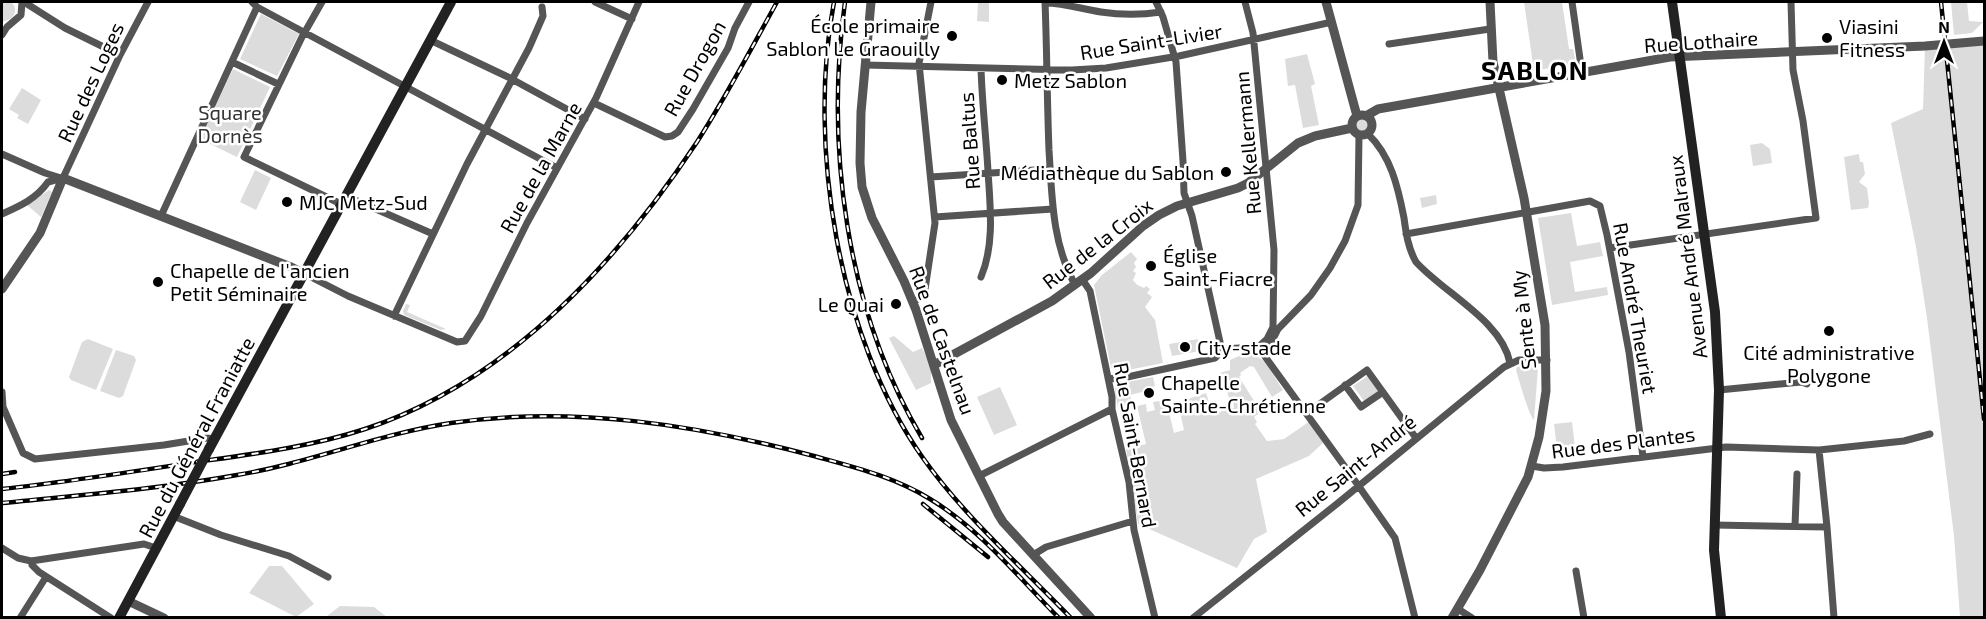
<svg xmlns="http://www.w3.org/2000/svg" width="1986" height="619" font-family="'Exo 2',sans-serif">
	<rect width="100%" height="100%" fill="#fff"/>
	<path fill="#dcdcdc" d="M2 2H11C20 10 13 21 2 21Z
		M978 2H989V22L977 21Z
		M1524 2H1562L1569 49H1573L1575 58 1571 64 1534 71Z
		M1951 2H1967L1969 21 1983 22 1972 33 1954 35Z
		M261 14 299 34 277 76 240 59Z
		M1984 43V617H1960L1954 536 1927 318 1916 247 1891 123 1923 109 1925 46Z
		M1307 54 1315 84 1311 86 1319 125 1303 128 1295 85 1288 86 1285 59Z
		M233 69 270 87 237 157 200 139Z
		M22 88 41 100 28 124 17 118 19 115 9 109Z
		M1355 125a7 7 0 1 1 14 0a7 7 0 1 1-14 0Z
		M1762 143 1770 149 1772 163 1753 166 1750 145Z
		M1859 154 1860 162H1863L1865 174 1859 182 1867 188 1869 203 1868 208 1851 210 1844 157Z
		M255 170 271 178 256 210 240 202Z
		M49 190 52 192 41 217 27 205Z
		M1436 195 1437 204 1422 208 1420 198Z
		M1571 213 1577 246 1600 242 1603 256 1570 262 1575 292 1607 287 1608 295 1552 305 1538 218Z
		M1131 252 1137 259 1134 263 1136 267 1133 271 1136 273 1133 280C1139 287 1136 284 1144 288L1146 286 1150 289 1147 293 1152 297 1145 307 1155 320 1163 363 1118 372 1111 368 1094 285 1102 275Z
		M406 304 410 305 407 312 446 329 441 330 404 315 403 311Z
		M894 336 913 352 922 348 931 366V383L916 390 889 338Z
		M88 339 113 349 96 390 71 380 69 377 82 342Z
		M1198 339 1200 351 1172 356 1169 344Z
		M116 350 134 356 136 360 123 396 119 398 100 391Z
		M1246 353C1265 354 1273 375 1283 390L1272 397 1254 367 1250 366 1240 373 1241 375 1239 377 1261 412 1254 417 1257 422 1255 424 1267 441 1284 439 1310 421 1324 442 1309 456 1256 479 1267 532 1254 539 1237 568 1138 524 1126 449 1146 444 1137 406 1146 404 1147 412 1155 410 1153 402 1166 400 1174 433 1184 430 1179 408 1190 405 1188 399 1206 393 1210 405 1205 407 1208 415 1234 408 1233 400H1230L1220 373 1230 370V360Z
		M1524 365 1536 366 1538 368 1534 420C1529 416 1519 380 1516 370L1517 367Z
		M1368 376 1378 391 1364 401 1353 386Z
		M1153 377 1155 386 1150 387V390L1130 395 1132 404 1118 407 1115 392 1116 386 1122 383Z
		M1000 387 1017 425 994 435 977 397Z
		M1572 422 1576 455 1558 457 1554 424Z
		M269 566H282L314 604 296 617 249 593Z
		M340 606 374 607 387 617 330 618 327 616Z"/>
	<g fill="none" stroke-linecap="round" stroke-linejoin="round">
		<path stroke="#555" stroke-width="7" d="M24 2 65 28 120 55
			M252 2 257 7 557 168
			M322 2 302 37 244 157 341 204
			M595 2 632 19
			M1045 2C1047 51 1047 100 1049 150 1052 197 1052 243 1075 285
			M1156 2 1163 17 1176 62 1183 161 1184 193 1192 216 1222 351
			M1245 2 1253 33 1274 250 1273 327 1267 339 1257 348
			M1572 2 1582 73
			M1045 3C1064 3 1082 9 1101 12 1121 15 1141 15 1161 12
			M2 35 7 27 21 15 22 2
			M430 40 508 77 585 119
			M1389 44 1490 29
			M232 62 278 84
			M865 65 1072 70 1106 68 1179 56 1332 22
			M594 103 665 137 672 136 678 132 693 109 728 48 735 28 749 2
			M1368 134C1391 156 1398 187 1404 218 1406 233 1408 248 1416 262 1444 293 1502 321 1510 363
			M2 154 45 173 61 178
			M931 177 1050 169
			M63 178 120 55 148 2
			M346 196 433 234
			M2 214C20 206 36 199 48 182L63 178
			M161 216 257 7
			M935 217 1053 209
			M1406 234 1590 201 1600 206 1607 235 1629 352 1643 457
			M1610 248 1816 218 1803 121 1793 70 1791 2
			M303 273 348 296 457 342 465 341 481 316 527 223 596 98 639 2
			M981 277C995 244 990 205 988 171 986 136 982 102 981 68
			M1082 279 1090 291 1112 397V409L1129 482 1134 530 1155 618
			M913 302 924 296 935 223 919 63 931 2
			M394 316 467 164 529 48 543 16 542 7
			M1265 355 1278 329 1311 295 1330 268 1345 241 1358 205 1359 135
			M1108 378 1118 379 1215 358C1217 356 1219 353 1222 351 1229 347 1254 347 1261 351L1353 478 1395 538 1415 618
			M1345 385 1361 407 1383 392
			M1719 390 1801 382 1807 384
			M2 392 3 407 23 453 35 459 164 445 207 438 214 439
			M1307 413 1367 370 1416 438
			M1819 450 1827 527
			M1532 466 1544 468 1563 467 1726 447 1819 450 1904 441 1930 434
			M979 476 1112 409
			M173 516 221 535 289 556 328 577
			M1714 525 1827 527 1834 618
			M1795 526 1797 474
			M2 548 18 558 31 561 144 544 156 548
			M1033 555 1046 547 1133 521
			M31 561 32 565 39 572 111 618
			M1576 571 1584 618
			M1458 609 1472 618
			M20 618 46 577
			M1193 618 1338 503 1504 367 1519 360H1547"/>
		<path stroke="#555" stroke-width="9" d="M871 2 861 112 860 163 862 187 872 218 904 281 916 310 951 420 998 514 1003 522 1091 618
			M1326 2 1357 116
			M1352 125a10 10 0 1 1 20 0a10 10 0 1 1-20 0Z
			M1366 116 1378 109 1670 57 1925 46 1984 41
			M2 289 40 233 63 178 291 267 303 273
			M934 365 1052 301 1091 273 1143 226 1159 215 1177 206 1238 188 1248 183 1298 143 1315 136 1352 128
			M128 601 164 618
			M1452 618 1480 570 1528 477 1539 437 1546 391 1545 325 1524 198 1493 62 1490 2"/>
		<path stroke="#222" stroke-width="10" d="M1672 2 1715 312 1719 390 1714 550 1721 618
			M209 449 451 2
			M119 618 180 504"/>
		<defs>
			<path id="rail" d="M834 2C807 144 838 338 923 458 963 515 1022 567 1071 618
				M845 2C825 147 846 310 922 438
				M1941 2 1984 419
				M2 474 15 472
				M2 489C67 482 131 472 196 462 253 454 310 447 365 429 507 382 616 264 697 142 726 97 751 49 777 2
				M2 503C80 495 160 489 237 475 310 463 378 434 451 423 573 405 697 425 814 456 854 467 895 477 930 499 980 529 1018 577 1059 618
				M923 504 988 557"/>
		</defs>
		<use href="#rail" stroke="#000" stroke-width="4.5"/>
		<use href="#rail" stroke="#fff" stroke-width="2" stroke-dasharray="7" stroke-linecap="butt"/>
		<path stroke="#222" stroke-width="10" d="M180 504 209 449"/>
	</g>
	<g fill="#000" stroke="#fff" stroke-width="2">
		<circle cx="952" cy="36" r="6"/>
		<circle cx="1827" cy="38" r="6"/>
		<circle cx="1002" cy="80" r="6"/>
		<circle cx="1226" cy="172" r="6"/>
		<circle cx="287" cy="202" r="6"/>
		<circle cx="1151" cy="266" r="6"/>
		<circle cx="158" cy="282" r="6"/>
		<circle cx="896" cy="304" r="6"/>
		<circle cx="1829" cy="331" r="6"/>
		<circle cx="1185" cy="347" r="6"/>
		<circle cx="1149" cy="393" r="6"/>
	</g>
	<g text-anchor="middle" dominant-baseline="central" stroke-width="5" stroke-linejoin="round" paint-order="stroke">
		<g font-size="20" fill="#000" stroke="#fff" text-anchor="start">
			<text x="940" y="25" text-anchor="end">École primaire<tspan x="940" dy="23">Sablon Le Graouilly</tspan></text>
			<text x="1839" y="26">Viasini<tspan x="1839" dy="23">Fitness</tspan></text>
			<text x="1014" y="80">Metz Sablon</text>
			<text x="1214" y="172" text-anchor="end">Médiathèque du Sablon</text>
			<text x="299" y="202">MJC Metz-Sud</text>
			<text x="1163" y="255">Église<tspan x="1163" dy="23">Saint-Fiacre</tspan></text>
			<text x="170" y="270">Chapelle de l'ancien<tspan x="170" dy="23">Petit Séminaire</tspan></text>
			<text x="884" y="304" text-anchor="end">Le Quai</text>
			<text x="1197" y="347">City-stade</text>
			<text x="1829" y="352" text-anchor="middle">Cité administrative<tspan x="1829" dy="23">Polygone</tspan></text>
			<text x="1161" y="382">Chapelle<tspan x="1161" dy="23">Sainte-Chrétienne</tspan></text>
		</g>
		<g font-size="20" fill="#000" stroke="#fff">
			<text transform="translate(1151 41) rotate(-9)">Rue Saint-Livier</text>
			<text transform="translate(1701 41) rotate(-4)">Rue Lothaire</text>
			<text transform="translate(694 68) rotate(-61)">Rue Drogon</text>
			<text transform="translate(90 82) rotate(-65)">Rue des Loges</text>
			<text transform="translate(969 141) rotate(-94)">Rue Baltus</text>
			<text transform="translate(1247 143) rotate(-95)">Rue Kellermann</text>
			<text transform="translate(540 167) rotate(-61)">Rue de la Marne</text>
			<text transform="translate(1097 243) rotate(-38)">Rue de la Croix</text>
			<text transform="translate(1687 257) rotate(-97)">Avenue André Malraux</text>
			<text transform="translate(1636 308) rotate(80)">Rue André Theuriet</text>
			<text transform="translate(1523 320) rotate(-96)">Sente à My</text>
			<text transform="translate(943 340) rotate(70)">Rue de Castelnau</text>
			<text transform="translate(196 437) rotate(-62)">Rue du Général Franiatte</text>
			<text transform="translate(1623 442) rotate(-7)">Rue des Plantes</text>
			<text transform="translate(1136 445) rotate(80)">Rue Saint-Bernard</text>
			<text transform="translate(1355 465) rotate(-39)">Rue Saint-André</text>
		</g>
		<g font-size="20" fill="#333" stroke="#fff">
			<text x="230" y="112">Square<tspan x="230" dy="23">Dornès</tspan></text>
		</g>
		<g font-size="26" font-weight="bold" letter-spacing="1.5" fill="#000" stroke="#fff">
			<text x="1535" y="69">SABLON</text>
		</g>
	</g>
	<rect width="1986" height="619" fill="none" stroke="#000000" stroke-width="6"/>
	<g transform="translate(1944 42)" stroke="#ffffff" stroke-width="4.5" paint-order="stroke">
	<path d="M0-4.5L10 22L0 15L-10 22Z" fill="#000000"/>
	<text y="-9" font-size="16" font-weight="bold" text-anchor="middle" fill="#000000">N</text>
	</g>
</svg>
